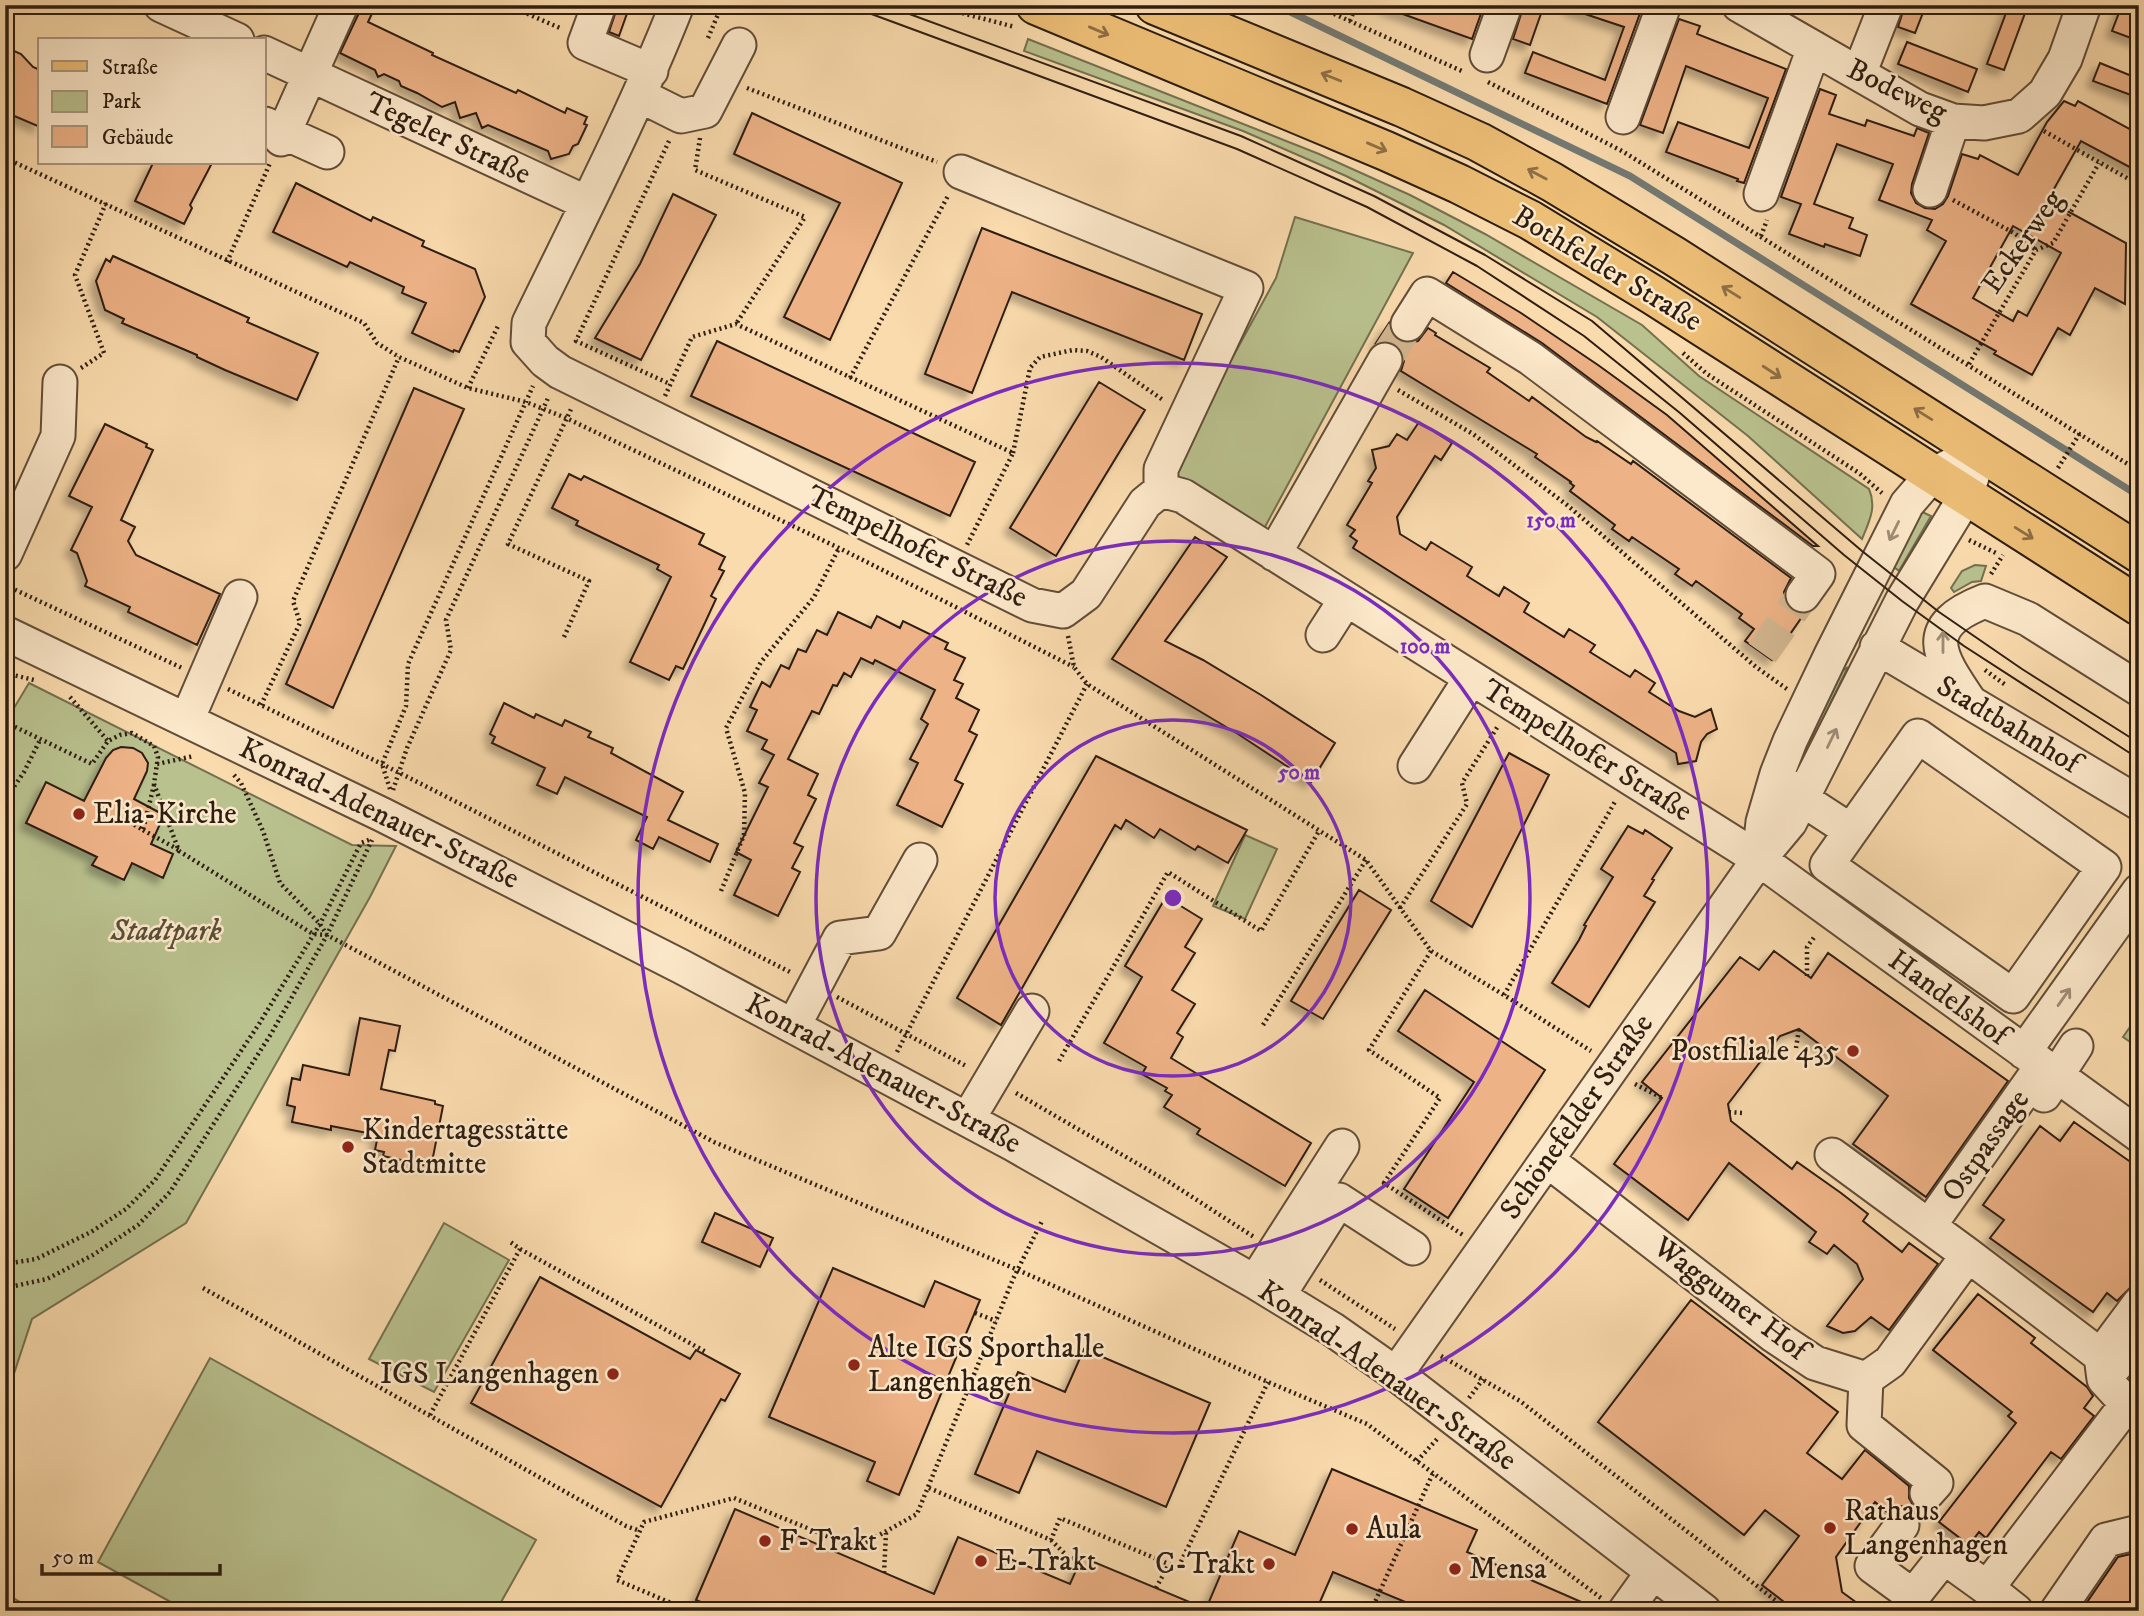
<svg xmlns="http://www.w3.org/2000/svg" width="2144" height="1616" font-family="'IM FELL DW Pica',serif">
	<defs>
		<filter id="shadow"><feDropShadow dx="-6" dy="6" stdDeviation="3.5" flood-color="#0004"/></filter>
	</defs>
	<rect width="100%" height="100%" fill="#fadbad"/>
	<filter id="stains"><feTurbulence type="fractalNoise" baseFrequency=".00286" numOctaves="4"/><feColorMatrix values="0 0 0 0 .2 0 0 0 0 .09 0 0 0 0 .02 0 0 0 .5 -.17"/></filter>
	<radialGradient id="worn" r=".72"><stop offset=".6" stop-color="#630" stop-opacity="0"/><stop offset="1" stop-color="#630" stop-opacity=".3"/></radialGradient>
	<path fill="#b9c18e" stroke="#747050" stroke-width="2" d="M1028 39 1319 154 1410 195 1485 234 1642 325 1699 376 1869 489C1877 507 1869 522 1862 539L1748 436 1597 317 1444 225 1346 176 1243 131 1024 51Z
		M1295 217 1413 253 1260 536 1167 477 1276 278Z
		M1920 511 1931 516 1899 571 1889 563Z
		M1975 565 1986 566 1981 581 1972 582 1954 592 1951 588 1962 571Z
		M1848 667 1797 772 1793 770 1831 679Z
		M29 683 352 845 396 846 370 897 186 1223 32 1319 5 1401V723Z
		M1245 835 1277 849 1245 919 1213 906Z
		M2139 1014V1048L2123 1037Z
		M444 1223 509 1260 434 1392 369 1359Z
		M210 1358 536 1540 496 1611H187L98 1562Z
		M5 1593 35 1611H5Z"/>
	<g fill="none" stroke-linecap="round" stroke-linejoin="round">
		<path stroke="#747a74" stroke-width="7" d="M1276 5 1630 176 2139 496"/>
	</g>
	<path fill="#edb286" stroke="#2e1e12" stroke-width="2" fill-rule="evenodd" filter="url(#shadow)" d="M360 5H376L368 22 433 53 432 55 516 93 518 90 565 113 567 108 587 117 584 124 587 125 578 144 573 146 569 154 551 159 548 151 488 125 482 128 476 113 460 118 455 102 442 107 417 93 401 86 399 81 384 74 378 77 375 70 340 53 359 13Z
		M618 5H630L619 36 609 32Z
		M1386 5H1451L1471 12 1473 5H1484L1472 39 1386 8Z
		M1524 5H1544L1530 45 1513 39Z
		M1570 5H1643L1607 104 1525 73 1533 52 1605 80 1624 27 1570 9Z
		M1905 5H1926L1915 33 1898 27Z
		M2009 5H2028L2004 70 1987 64Z
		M2122 5H2139V41L2112 31Z
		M1679 19 1700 26 1697 34 1786 69 1744 183 1737 181 1738 179 1666 152 1678 122 1749 148 1768 98 1686 66 1663 133 1640 125Z
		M1907 42 1977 69 1968 92 1898 64Z
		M5 47 21 54 33 67 40 70V127L5 112Z
		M2100 63 2139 79V98L2093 81Z
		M1820 89 1836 95 1829 114 1865 126 1867 120 1914 136 1917 128 1929 133 1912 184 1911 193 1916 203 1925 208 1935 209 1943 204 1948 196 1962 154 1978 159 1980 155 2018 175 2047 122 2064 101 2075 106 2078 101 2139 134V172L2081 141 2050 196 2060 202 2058 206 2126 243 2125 304 2095 288 2070 335 2058 328 2032 375 1994 354 1996 351 1911 304 1946 241 1927 230 1932 220 1879 200 1893 164 1837 144 1814 204 1853 218 1849 228 1867 235 1860 256 1825 244 1824 247 1789 234 1801 204 1781 197ZM2013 226 2061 253 2027 316 2018 311 2013 321 1973 298Z
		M752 113 902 183 830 340 784 317 840 203 734 154Z
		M153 163H212L190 205 192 208 184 224 135 201Z
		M296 183 371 221 373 217 424 241 422 246 475 269 485 297 459 352 454 350 453 352 412 333 426 303 402 293 404 287 350 262 347 267 273 232Z
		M673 194 716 215 641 360 595 338 640 264Z
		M982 228 1202 314 1184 360 1012 292 972 393 925 374Z
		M113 256 249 318 247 322 318 353 297 400 225 370 197 357V355L122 323 124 319 105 310 96 281 106 259 110 262Z
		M1453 272 1521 313 1598 365 1667 415 1818 546H1813L1542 343 1446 283Z
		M1389 323 1391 333 1398 341 1407 343 1418 341 1428 328 1436 333 1435 335 1490 368 1487 372 1529 401 1532 397 1586 437 1596 442 1597 441 1631 464 1633 461 1791 578 1784 592 1785 602 1792 611 1804 614 1772 660 1745 641 1754 629 1739 618 1742 614 1696 581 1692 586 1675 574 1679 569 1632 537 1629 541 1612 529 1615 525 1570 491 1574 486 1570 483 1571 482 1535 457 1537 454 1401 371 1404 361 1401 350 1394 343 1386 341 1376 343Z
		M717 341 975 462 950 516 691 396Z
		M1099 382 1145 410 1056 556 1010 528Z
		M414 388 464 409 333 708 286 684Z
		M1419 422 1452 443 1441 460 1435 456 1397 517 1400 534 1426 550 1431 542 1472 567 1467 576 1499 596 1504 587 1529 603 1524 612 1564 637 1569 629 1595 645 1590 652 1630 677 1635 670 1655 683 1649 692 1679 711 1695 717 1711 709 1717 729 1707 734 1701 742 1696 761 1678 764 1676 753 1353 548 1357 541 1350 536 1355 530 1347 525 1372 483 1368 481 1376 468 1372 450 1389 446 1397 434 1407 440Z
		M105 424 147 444 146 447 153 450 121 520 135 527 128 541 136 555 220 594 197 645 128 612 130 607 85 586 87 581 77 553 71 550 92 507 69 496Z
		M569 474 581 480 584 476 704 534 699 544 725 557 719 569 724 571 711 596 716 599 703 627 683 669 676 666 669 680 630 662 671 577 657 569 659 565 576 525 578 521 552 508Z
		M1195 537 1227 557 1165 641 1203 660 1261 695 1335 743 1311 782 1238 734 1112 659Z
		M838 612 871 628 877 616 900 628 903 621 948 643 945 649 965 658 954 680 963 684 956 698 979 710 969 731 977 735 955 780 963 784 942 827 897 805 918 763 910 759 928 724 921 719 935 690 875 660 873 664 861 658 851 677 844 673 837 686 833 685 819 714 812 711 788 759 818 774 808 795 816 799 794 843 803 847 792 868 800 872 778 916 734 895 751 860 736 852 768 787 759 783 774 755 762 749 767 740 747 731 757 710 750 707 762 682 770 687 781 665 789 669 798 649 806 652 817 630 827 635Z
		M504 703 534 718 536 714 562 726 565 720 591 732 588 737 613 748 611 753 683 792 668 820 718 844 710 862 659 837 653 849 636 840 647 817 565 777 557 794 537 785 545 768 492 743 495 737 490 734Z
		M121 747 133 748 142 753 148 763 147 771 134 799 164 815 151 844 173 854 163 878 132 863 124 880 92 865 97 857 26 823 46 782 84 801 106 758 113 750Z
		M1509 753 1549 775 1472 927 1431 901Z
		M1096 756 1247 830 1228 863 1198 846 1195 850 1160 829 1154 838 1126 820 1121 829 1115 825 1001 1025 957 998Z
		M1628 826 1643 834 1645 830 1672 848 1652 879 1654 880 1644 896 1655 902 1589 1007 1552 983 1579 940 1586 926 1584 925 1613 877 1601 869Z
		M1359 890 1391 910 1323 1019 1291 1001Z
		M1166 897 1202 919 1185 947 1195 953 1172 990 1195 1004 1177 1033 1183 1037 1171 1058 1311 1143 1285 1186 1197 1134 1200 1129 1164 1107 1172 1095 1165 1091 1167 1088 1142 1074 1146 1067 1104 1043 1142 977 1125 966Z
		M1774 951 1811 978 1828 953 2008 1081 1926 1197 1853 1144 1888 1096 1799 1029 1780 1036 1728 1104 1731 1121 1792 1169 1797 1162 1841 1193 1868 1214 1863 1221 1902 1252 1909 1243 1938 1264 1889 1330 1871 1317 1855 1331 1843 1333 1827 1326 1863 1279 1857 1264 1834 1245 1827 1254 1809 1242 1816 1232 1729 1163 1688 1220 1614 1164 1662 1098 1642 1082 1740 957 1759 970Z
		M1425 990 1545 1070 1448 1218 1404 1189 1474 1082 1398 1031Z
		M360 1018 400 1026 395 1051 389 1050 381 1089 435 1101V1104L443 1106 432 1162 424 1160 423 1165 383 1156 384 1152 375 1150 378 1135 331 1126V1130L292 1122 295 1107 287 1105 292 1078 300 1080 303 1065 349 1075Z
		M2074 1122 2139 1168V1285L2131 1287 2117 1301 2107 1293 2093 1312 1990 1238 2004 1220 1983 1205 2040 1126 2060 1141Z
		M715 1213 773 1238 760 1267 702 1242Z
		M833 1268 924 1307 935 1281 980 1300 899 1495 867 1481 875 1462 769 1417Z
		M540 1277 690 1359 696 1350 740 1374 725 1401 721 1399 661 1507 471 1403Z
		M1978 1294 2035 1338 2031 1343 2087 1387 2093 1396 2084 1408 2094 1416 2061 1459 2051 1452 1986 1538 1979 1532 1969 1545 1939 1522 2016 1423 2008 1416 2012 1412 1933 1350Z
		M1691 1300 1838 1412 1807 1453 1842 1479 1865 1450 1909 1486V1498L1914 1507 1922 1512H1927L1920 1521 1913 1509 1903 1506 1895 1507 1888 1513 1875 1502 1836 1557 1842 1592 1868 1611H1796L1762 1585 1799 1536 1765 1510 1744 1535 1598 1422Z
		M1084 1349 1210 1403 1166 1507 1037 1451 1019 1493 975 1474 1018 1372 1065 1392Z
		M1332 1469 1477 1530 1467 1552 1602 1611H1427L1333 1572 1316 1611H722L696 1600 735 1509 934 1594 958 1537 1070 1584 1082 1557 1206 1609 1239 1531 1295 1555Z
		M2139 1552V1611H2081L2118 1557Z"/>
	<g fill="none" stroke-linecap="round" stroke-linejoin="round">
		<path stroke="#d1b58e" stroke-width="33" stroke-dasharray="33 17" stroke-linecap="butt" d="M1385 360 1408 324
			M1762 653 1803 595"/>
		<defs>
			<path id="minor" d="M161 5 237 40
				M599 5 585 43 651 71
				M677 5C634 114 580 218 529 323L528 342 545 361 560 372 1032 605 1063 611 1086 594 1145 503 1161 490 1183 496 1759 859 2139 1135
				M1739 5 1920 109 1953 121 1984 123 2019 116 2045 93 2065 59 2084 5
				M264 53 587 203
				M1487 55 1505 5
				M1859 74 1886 5
				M639 95 681 116 705 111 739 45
				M1623 117 1664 5
				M265 124 327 152
				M281 139 341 5
				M961 172 1246 288 1161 469V490
				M1930 190 1953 121
				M1761 194 1814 48
				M1408 324 1427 294 1530 358 1818 574 1803 595
				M5 554 58 436 60 382
				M1274 554 1385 360
				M5 633 383 815 682 967 1013 1144 1255 1282 1332 1329 1396 1374 1704 1611
				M1323 635 1346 599
				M1877 647 2139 803
				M1970 702C1939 656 1918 627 1985 601L2028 619 2139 689
				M187 720 240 597
				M1918 736 2104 867 2013 996 1827 865Z
				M1415 766 1471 678
				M1785 784 1802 799 1851 831
				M1759 859 1763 822 1777 774 1790 741 1831 655 1907 504 1932 475 1956 463
				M794 1025 840 938 879 933 920 860
				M2024 1052 2139 891
				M2044 1095 2076 1046
				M968 1119 1032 1011
				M1832 1155 1968 1255 2101 1356 2104 1379
				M1547 1160 1773 1335 1815 1363 1866 1379
				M1929 1226 2042 1066
				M1255 1282 1342 1146
				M1278 1296 1339 1200 1413 1248
				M2104 1351 2139 1304
				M1396 1374 1759 859 1790 822 1902 601 1966 496 1980 451
				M1866 1379 1890 1362 1968 1255
				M1866 1379 1864 1425 1936 1483 1927 1493
				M1902 1525 1872 1566 1913 1596 1944 1557 1987 1588
				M1625 1611 1653 1572
				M2016 1611 1987 1588 2127 1404 2104 1379 2139 1338
				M2057 1611 2106 1540 2139 1532"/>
			<path id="major" d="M1036 5 1386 151 1459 184 1530 220 1653 295 2139 606
				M1155 5 1402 107 1479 142 1552 182 1674 256 2139 553"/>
		</defs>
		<use href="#minor" stroke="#614d39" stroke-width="37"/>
		<use href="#major" stroke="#2e1e12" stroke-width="42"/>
		<path stroke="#2e1e12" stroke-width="4.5" stroke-dasharray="2 3.5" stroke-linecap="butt" d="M507 5 560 28
			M942 5 954 11 1015 27
			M1314 5 1464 72
			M1350 21 1356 5
			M708 38 722 5
			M1488 82 1622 151 2139 471
			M747 88 937 162
			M2044 131 2134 182 2139 174
			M700 138 695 170 805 217 736 324
			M669 141 576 341 670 384
			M5 158 364 323 377 343 399 357 468 388 526 402 566 418 839 548 1074 667
			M1953 200 2014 233 2036 250
			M1761 236 1767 220
			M227 262 270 163
			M1683 353 1707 374 1859 473 1882 493
			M1969 364 2036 250 2053 243 2099 163
			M81 368 104 353 75 275 106 203
			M850 378 949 194
			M468 388 499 324
			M1398 390 1473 434 1567 505 1756 667 1787 689
			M665 396 692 337 736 324 1013 453 967 545
			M1013 453 1030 368 1040 357 1073 350 1087 351 1101 357 1163 400
			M2058 468 2080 433
			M1969 540 1996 553
			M1991 574 2003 555
			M5 585 182 668
			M1068 636 1074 667 1087 684 1366 860 1431 951 1504 995 1591 1051
			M564 637 589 581 508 544 572 407
			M1985 670 2007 686
			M5 673 34 680
			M228 689 382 764 792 973
			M70 697 108 741
			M261 705 300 623 293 601 399 357
			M5 722 92 764 108 741 120 735 132 733 154 746 158 757 154 784 179 851 313 934 327 935
			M157 764 194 756
			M234 775 241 783 263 831 280 883 320 924 327 935 714 1142 1018 1270 1268 1382 1367 1424 1601 1598
			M390 789 382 764 406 706 408 664 533 386
			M393 790 407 748 451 650 446 620 549 396
			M5 800 24 772 40 740
			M125 819 143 830 154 785
			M143 830 179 850
			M721 891 744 835 745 793 726 728 761 662 814 597 839 548
			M1400 908 1467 804 1462 783 1498 726
			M1431 951 1369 1050 1440 1098 1384 1183 1463 1235
			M1807 976V947L1815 936
			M1504 995 1616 800
			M837 997 968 1067
			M1263 1025 1366 860
			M1796 1048 1799 1029
			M897 1052 1087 684
			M1059 1061 1168 872 1261 931 1319 831
			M1635 1084 1662 1098
			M1016 1093 1169 1182 1254 1237
			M1729 1112 1742 1113
			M520 1249 706 1352
			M5 1264 36 1259 91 1232 126 1209 155 1180 259 1024 320 924 361 843 371 839
			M1320 1280 1395 1329
			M5 1288 47 1279 93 1255 138 1225 170 1192 271 1034 327 935 372 840
			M203 1288 626 1526 640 1531
			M975 1313 996 1321
			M1441 1356 1520 1401 1789 1611
			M1469 1398 1483 1379
			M430 1415 520 1249 509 1241
			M1417 1461 1438 1438
			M929 1488 1051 1540 1060 1518 1178 1568 1268 1382
			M1051 1540 1067 1556 1080 1562
			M884 1573 886 1533
			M1156 1588 1169 1564
			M5 1608 11 1611
			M690 1611 617 1580 644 1522 734 1498 856 1548 917 1514 1013 1279 1043 1219
			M1371 1611 1433 1473
			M1419 1611 1420 1608"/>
		<use href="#minor" stroke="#fce8ca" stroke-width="33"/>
		<use href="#major" stroke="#edbe76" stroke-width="38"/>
		<path stroke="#2e1e12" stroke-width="2" d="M847 5 1237 149 1367 207 1477 266 1584 336 1680 413 1844 555 1902 601 1964 646 2139 759
			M885 5 1241 136 1374 196 1485 255 1592 321 1862 551 1939 612 2022 669 2139 743"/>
	</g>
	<defs><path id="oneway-shaft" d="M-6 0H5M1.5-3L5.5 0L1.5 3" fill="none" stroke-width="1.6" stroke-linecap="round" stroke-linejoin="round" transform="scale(1.75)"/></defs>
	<g stroke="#8e6e44">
		<use href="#oneway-shaft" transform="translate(1099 31) rotate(23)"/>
		<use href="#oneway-shaft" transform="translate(1331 77) rotate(-158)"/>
		<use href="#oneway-shaft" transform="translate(1377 147) rotate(23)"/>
		<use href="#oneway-shaft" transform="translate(1537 174) rotate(-152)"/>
		<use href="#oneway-shaft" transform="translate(1731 292) rotate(-148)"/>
		<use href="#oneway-shaft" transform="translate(1772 372) rotate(33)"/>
		<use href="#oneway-shaft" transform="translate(1923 414) rotate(-148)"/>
		<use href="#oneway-shaft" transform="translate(2024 533) rotate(32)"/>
	</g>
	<g stroke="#9f8d77">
		<use href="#oneway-shaft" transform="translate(1894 531) rotate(116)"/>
		<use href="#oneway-shaft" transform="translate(1943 642) rotate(-90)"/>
		<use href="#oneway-shaft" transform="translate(1832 738) rotate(-64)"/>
		<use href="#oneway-shaft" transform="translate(2064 997) rotate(-55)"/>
	</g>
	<g fill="none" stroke="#7b2cbf" stroke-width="3.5">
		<circle cx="1173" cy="898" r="178"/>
		<circle cx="1173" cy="898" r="357"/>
		<circle cx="1173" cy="898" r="535"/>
	</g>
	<g fill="#8f2418" stroke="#fce8ca" stroke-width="2.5">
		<circle cx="79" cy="814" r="7"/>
		<circle cx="1853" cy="1051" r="7"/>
		<circle cx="348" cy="1147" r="7"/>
		<circle cx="854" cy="1365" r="7"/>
		<circle cx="613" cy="1374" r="7"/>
		<circle cx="1830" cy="1528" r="7"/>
		<circle cx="1352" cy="1529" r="7"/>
		<circle cx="765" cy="1541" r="7"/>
		<circle cx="981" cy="1561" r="7"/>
		<circle cx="1269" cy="1564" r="7"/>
		<circle cx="1455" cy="1569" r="7"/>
	</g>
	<g text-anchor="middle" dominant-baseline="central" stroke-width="5" stroke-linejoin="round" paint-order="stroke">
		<g font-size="30" fill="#2e1e12" stroke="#fce8ca">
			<text transform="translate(1897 91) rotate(26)">Bodeweg</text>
			<text transform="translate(448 139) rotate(25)">Tegeler Straße</text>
			<text transform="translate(2023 242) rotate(-55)">Eckerweg</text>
			<text transform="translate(1607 269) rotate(31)">Bothfelder Straße</text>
			<text transform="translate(917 547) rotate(26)">Tempelhofer Straße</text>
			<text transform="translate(2008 725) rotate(31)">Stadtbahnhof</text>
			<text transform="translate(1587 751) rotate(32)">Tempelhofer Straße</text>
			<text transform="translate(379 814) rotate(26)">Konrad-Adenauer-Straße</text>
			<text transform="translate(1948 998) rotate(36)">Handelshof</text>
			<text transform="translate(883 1074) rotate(28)">Konrad-Adenauer-Straße</text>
			<text transform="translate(1577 1117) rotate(-55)">Schönefelder Straße</text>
			<text transform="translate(1986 1146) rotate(-55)">Ostpassage</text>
			<text transform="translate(1730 1299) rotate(37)">Waggumer Hof</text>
			<text transform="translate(1387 1376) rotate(35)">Konrad-Adenauer-Straße</text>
		</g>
		<g font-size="30" fill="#2e1e12" stroke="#fce8ca" text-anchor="start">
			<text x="93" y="814">Elia-Kirche</text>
			<text x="1839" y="1051" text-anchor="end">Postfiliale 435</text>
			<text x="362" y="1130">Kindertagesstätte<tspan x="362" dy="34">Stadtmitte</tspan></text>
			<text x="868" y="1348">Alte IGS Sporthalle<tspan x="868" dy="34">Langenhagen</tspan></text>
			<text x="599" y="1374" text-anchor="end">IGS Langenhagen</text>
			<text x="1844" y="1511">Rathaus<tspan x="1844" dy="34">Langenhagen</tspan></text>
			<text x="1366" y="1529">Aula</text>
			<text x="779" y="1541">F-Trakt</text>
			<text x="995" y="1561">E-Trakt</text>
			<text x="1255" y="1564" text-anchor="end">C-Trakt</text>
			<text x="1469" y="1569">Mensa</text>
		</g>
		<g font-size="30" font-style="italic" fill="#584f37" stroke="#fce8ca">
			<text x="166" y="931">Stadtpark</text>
		</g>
	</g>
	<circle cx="1173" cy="898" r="10" fill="#7b2cbf" stroke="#fce8ca" stroke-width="3.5"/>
	<g font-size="21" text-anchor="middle" font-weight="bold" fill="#7b2cbf" stroke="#fce8ca" stroke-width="5" stroke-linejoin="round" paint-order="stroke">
		<text x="1551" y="527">150 m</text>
		<text x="1425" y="653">100 m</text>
		<text x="1299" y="779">50 m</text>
	</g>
	<rect width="2144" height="1616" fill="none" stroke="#fadbad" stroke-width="28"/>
	<rect x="7" y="7" width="2130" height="1602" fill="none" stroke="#2e1e12" stroke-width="3.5"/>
	<rect x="14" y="14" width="2116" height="1588" fill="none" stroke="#2e1e12" stroke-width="2"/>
	<rect x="38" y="38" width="228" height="126" fill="#fce8ca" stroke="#aa9780" stroke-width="2"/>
	<rect x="52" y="61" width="35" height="10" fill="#edbe76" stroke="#aa9780" stroke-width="2"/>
	<text x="102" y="74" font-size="21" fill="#2e1e12">Straße</text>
	<rect x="52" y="91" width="35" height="21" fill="#b9c18e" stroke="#aa9780" stroke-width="2"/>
	<text x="102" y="108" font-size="21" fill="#2e1e12">Park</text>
	<rect x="52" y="126" width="35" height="21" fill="#edb286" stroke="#aa9780" stroke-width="2"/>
	<text x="102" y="144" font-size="21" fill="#2e1e12">Gebäude</text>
	<path d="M42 1564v10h178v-10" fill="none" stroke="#2e1e12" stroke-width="3.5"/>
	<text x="52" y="1564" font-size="21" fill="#2e1e12" stroke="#fce8ca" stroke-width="5" paint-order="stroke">50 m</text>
	<rect width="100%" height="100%" filter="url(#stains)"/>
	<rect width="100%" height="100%" fill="url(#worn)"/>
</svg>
